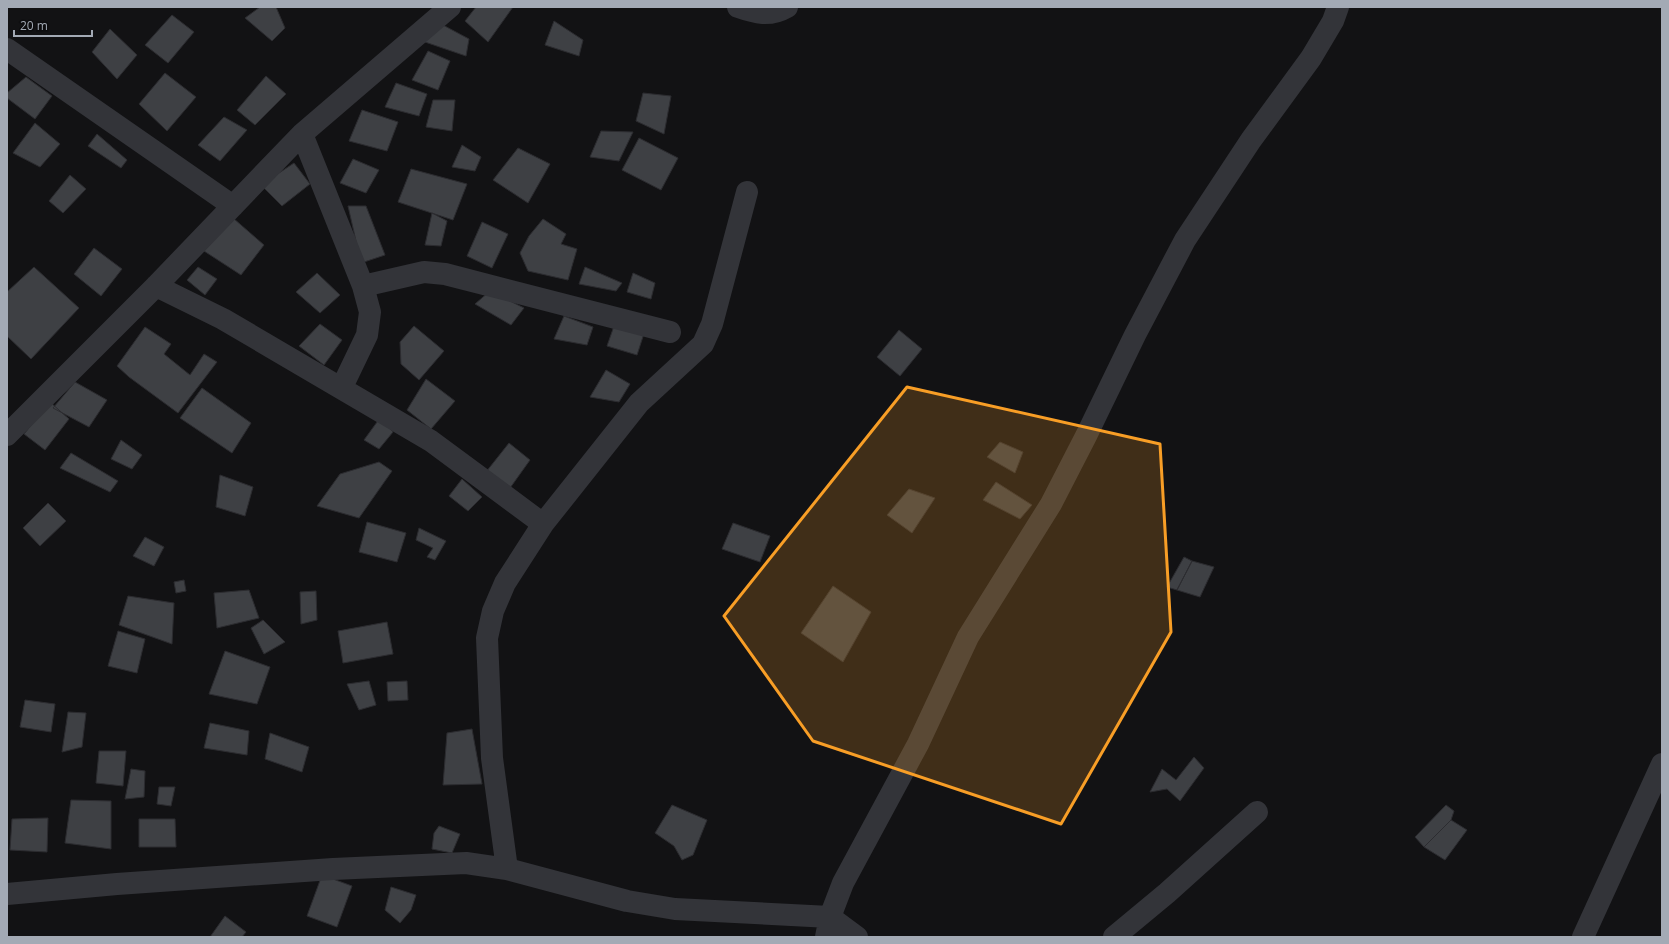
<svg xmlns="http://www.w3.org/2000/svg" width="1669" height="944" font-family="'Open Sans',sans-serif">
	<rect width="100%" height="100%" fill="#121214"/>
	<path fill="#3e4044" stroke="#2c2c30" d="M260 7H276L285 28 272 41 245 18Z
		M476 7H513L488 42 465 21Z
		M172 15 194 32 168 63 145 45Z
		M554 21 583 40 579 56 545 45Z
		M441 24 469 39 466 56 425 42Z
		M110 29 137 55 117 79 92 52Z
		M428 51 450 61 438 90 412 80Z
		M165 73 196 97 167 131 139 104Z
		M266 76 286 94 255 125 237 110Z
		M26 77 52 96 35 119 7 98V93Z
		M396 83 427 94 419 116 385 107Z
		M643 93 671 96 664 134 636 121Z
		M433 100H455L452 131 426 127Z
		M362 110 398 122 387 151 349 141Z
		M224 117 247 130 220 161 198 145Z
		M35 123 60 144 40 167 13 153Z
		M601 131 633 132 619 161 590 157Z
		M97 134 127 160 121 168 88 146Z
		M639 138 678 158 661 190 622 170Z
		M462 145 481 157 475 171 452 167Z
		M518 148 550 164 528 203 493 180Z
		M353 159 379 170 366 193 340 183Z
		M294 163 310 184 282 206 261 185Z
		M411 169 467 184 453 220 398 202Z
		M70 175 86 189 63 213 49 201Z
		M348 206H366L385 255 361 263Z
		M432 213 447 221 441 246 425 245Z
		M233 218 264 245 241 275 204 251Z
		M543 219 566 234 561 244 577 249 568 280 528 271 520 253 529 236Z
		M482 222 508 234 492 268 467 256Z
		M94 248 122 269 101 296 74 274Z
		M34 267 79 308 31 359 7 336V292Z
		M198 267 217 279 205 295 187 280Z
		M585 267 622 283 616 291 579 284Z
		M317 273 340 295 320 313 296 292Z
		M633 273 655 283 651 299 627 292Z
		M490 291 524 308 511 325 475 304Z
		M620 309 649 318 637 355 607 346Z
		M564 316 593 327 587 345 554 339Z
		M320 324 342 340 324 365 299 346Z
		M414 326 444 351 419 380 401 364 400 342Z
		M145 327 171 344 164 354 190 375 204 354 217 362 178 413 129 377 117 366Z
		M899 330 922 349 900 376 877 357Z
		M606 370 630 384 619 402 590 397Z
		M426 379 455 401 431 429 407 410Z
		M75 382 107 400 89 427 53 408Z
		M202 388 251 423 232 453 180 418Z
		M50 402 69 419 45 450 24 434Z
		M380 418 393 432 379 449 364 440Z
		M121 440 142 455 132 469 111 459Z
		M1000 442 1023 452 1015 473 987 457Z
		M509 443 530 460 510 488 486 472Z
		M71 453 118 481 110 492 60 468Z
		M379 462 392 471 359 518 317 506 340 474Z
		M220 475 253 487 245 516 216 507Z
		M462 479 482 497 468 511 449 496Z
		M996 482 1032 505 1020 519 983 500Z
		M909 489 935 498 912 533 887 515Z
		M48 503 66 521 40 546 23 528Z
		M367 522 406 533 397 562 359 552Z
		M733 523 770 536 760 562 722 549Z
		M419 528 446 541 435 560 427 557 433 548 416 540Z
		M145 537 164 547 154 566 133 556Z
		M1184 557 1192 561 1177 590 1167 587Z
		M1192 561 1214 567 1200 597 1177 590Z
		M184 580 186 591 176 593 174 582Z
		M833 586 871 612 843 662 801 633Z
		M249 590 259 618 217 628 214 593Z
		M316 591 317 620 301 624 300 592Z
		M128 596 174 603 172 644 119 625Z
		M263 620 285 642 264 654 251 628Z
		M387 622 393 654 343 663 338 631Z
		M118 631 145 639 137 673 108 666Z
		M225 651 270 667 257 704 209 694Z
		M369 681 376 705 359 710 347 684Z
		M407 681 408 700 388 701 387 682Z
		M25 700 55 704 51 732 20 727Z
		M68 712 86 713 82 747 62 752Z
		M210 723 249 731 247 755 204 748Z
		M472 729 482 784 443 785 447 733Z
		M270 733 309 747 302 772 265 759Z
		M99 751H126L123 786 96 783Z
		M1194 757 1204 768 1180 801 1167 789 1150 792 1162 769 1176 780Z
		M131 769 145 771 144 797 125 799Z
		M159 787H175L171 806 157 804Z
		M71 800 111 801V849L65 843Z
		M672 805 707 820 693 855 682 860 674 846 655 833Z
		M1446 805 1454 811 1451 820 1424 847 1415 837Z
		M48 818 47 852 10 850 12 819Z
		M139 819H175L176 847H139Z
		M1451 820 1467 830 1445 860 1424 847Z
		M439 826 460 834 452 853 432 849 434 833Z
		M322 875 352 886 337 927 307 916Z
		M391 887 416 895 411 910 400 923 385 910Z
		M225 916 246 932 242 937H210Z"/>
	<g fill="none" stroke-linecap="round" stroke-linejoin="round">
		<path stroke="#333439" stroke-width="22" d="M738 7C755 13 770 17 787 7
			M7 49 233 206
			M302 134 363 286 370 312 367 335 342 387
			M156 286 223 319 431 441 543 524
			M363 286 424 272 445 274 670 332
			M7 435 156 286 302 134 450 7
			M507 869 492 758 487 638 493 611 505 583 543 524 639 403 703 344 712 324 747 192
			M7 894 117 884 333 869 466 863 507 869 627 901 675 909 830 917 857 937
			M826 937 830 917 843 883 918 744 968 637 1051 504 1086 436 1135 335 1185 240 1251 140 1311 58 1333 21 1338 7
			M1114 937 1167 893 1257 812
			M1583 937 1662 764"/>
	</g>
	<path fill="#f89e26" fill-opacity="0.2" stroke="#f89e26" stroke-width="3" stroke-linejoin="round" d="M907 387 1160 444 1171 632 1061 824 813 741 724 616Z"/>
	<rect width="1669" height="944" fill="none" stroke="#a3aab5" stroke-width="16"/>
	<path d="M14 30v6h78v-6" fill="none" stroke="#a3aab5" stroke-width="2"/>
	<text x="20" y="30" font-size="12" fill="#a3aab5" stroke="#0d0d0f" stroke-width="3" paint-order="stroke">20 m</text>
</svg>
